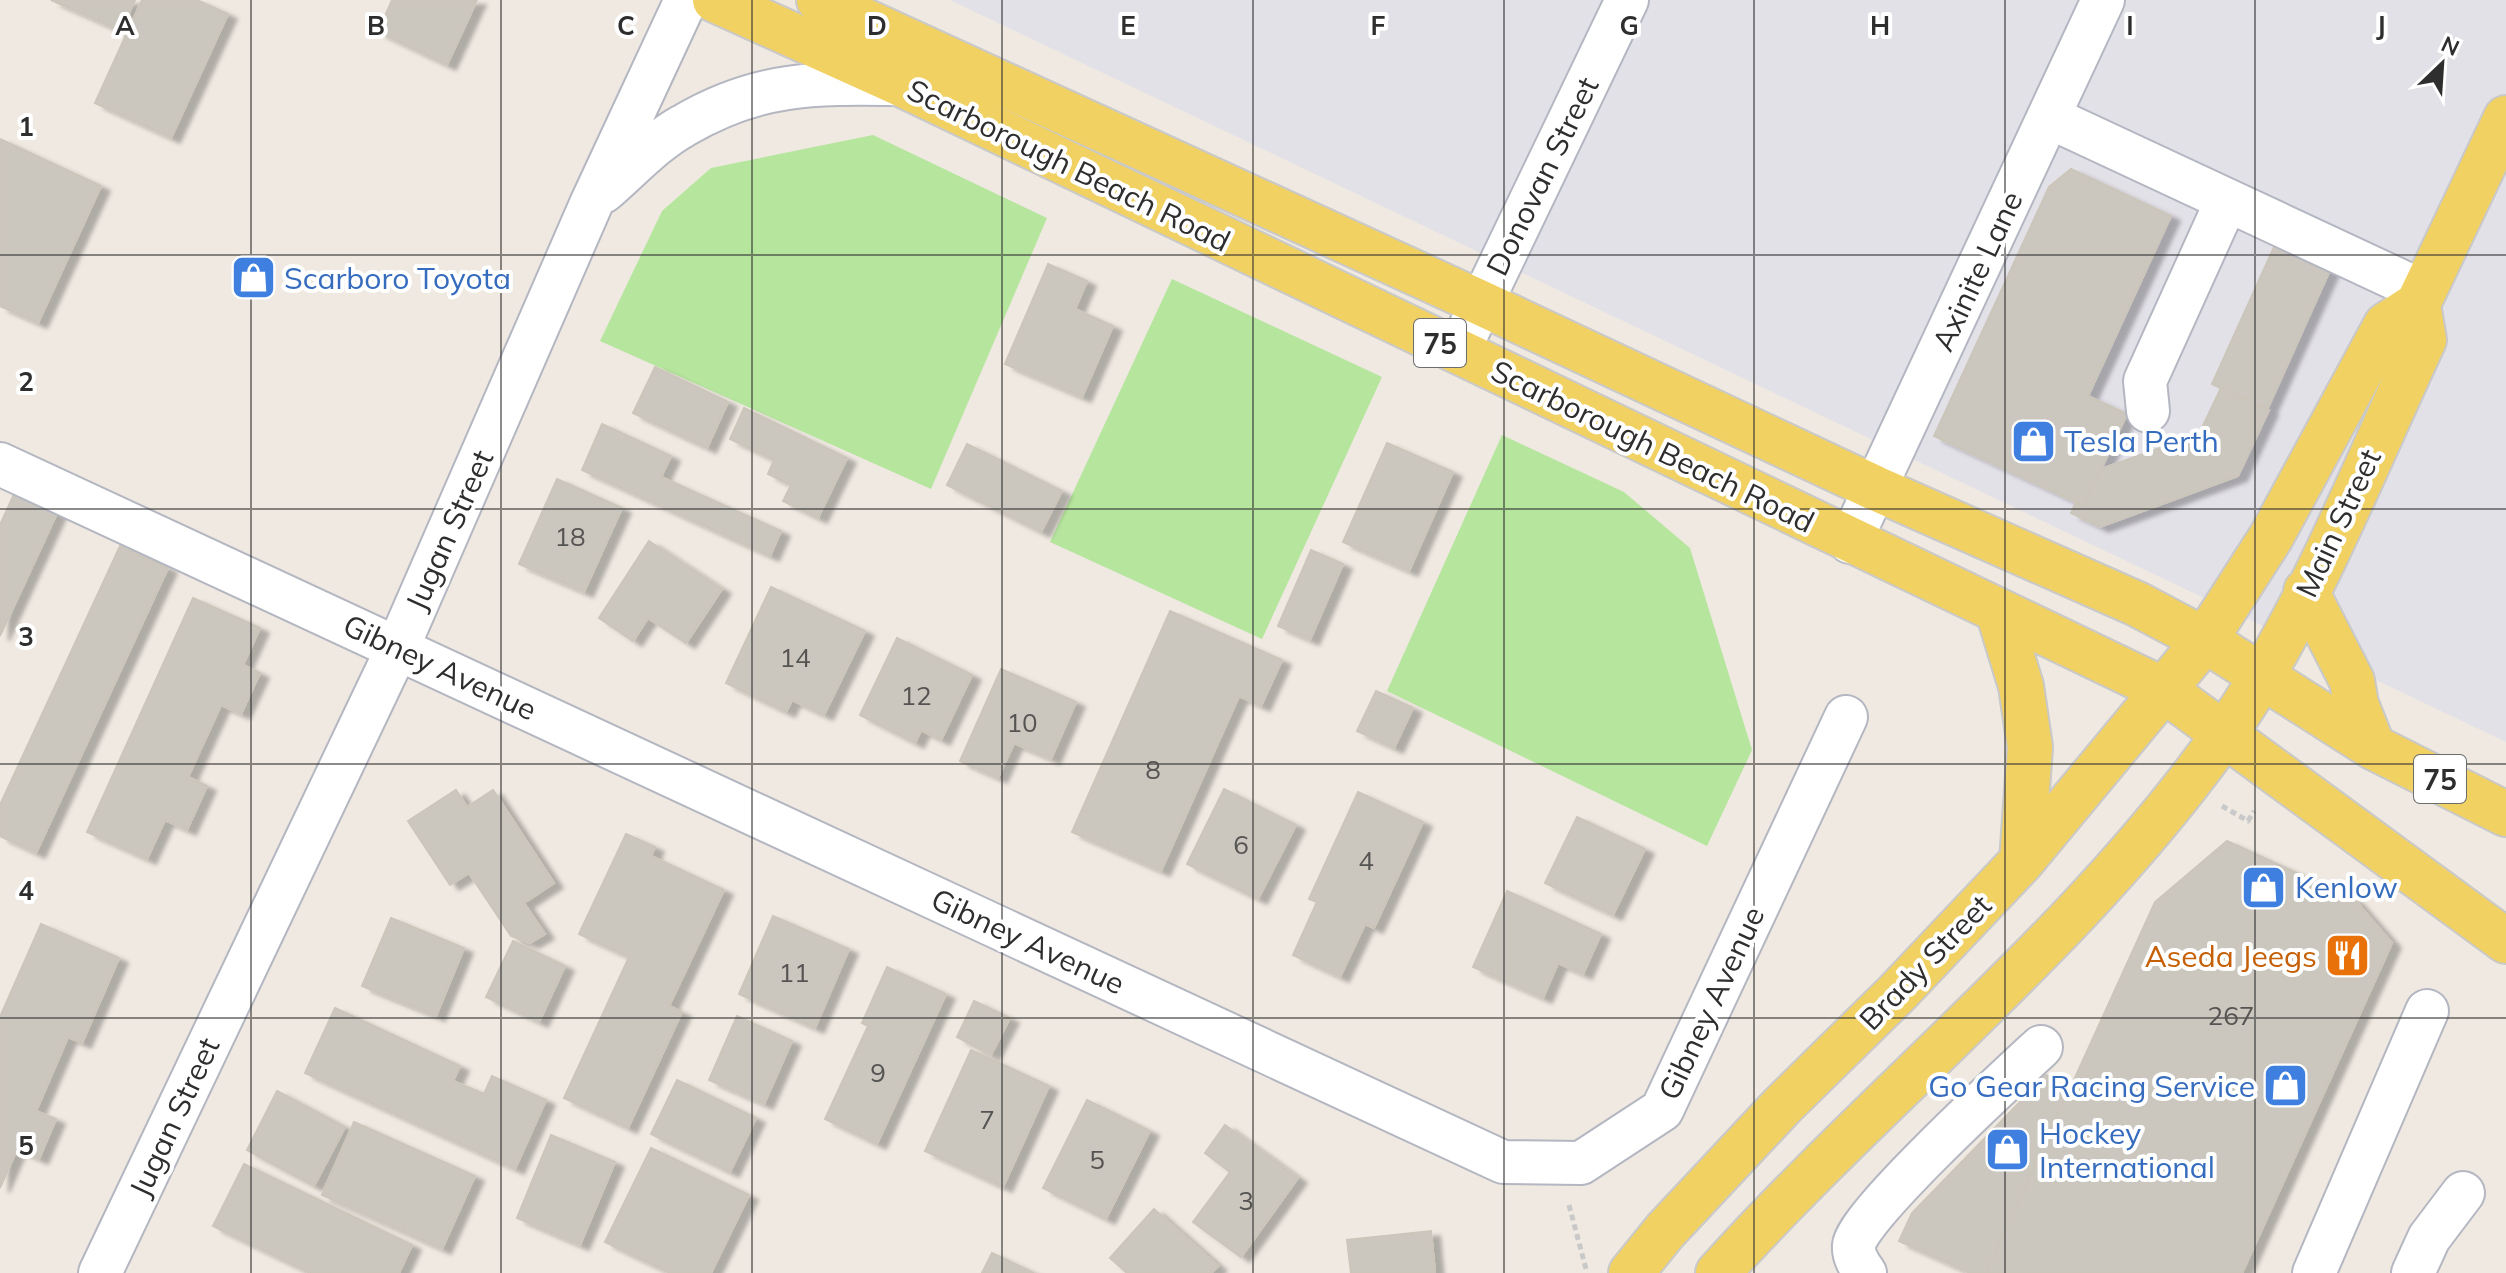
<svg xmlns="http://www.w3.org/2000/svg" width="2506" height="1273" font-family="Mulish,sans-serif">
	<defs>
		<filter id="shadow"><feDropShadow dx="9" dy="5" stdDeviation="2" flood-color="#0004"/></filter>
	</defs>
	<rect width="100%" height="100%" fill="#efe9e1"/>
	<path fill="#e3e1e8" d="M950 0H2506V742Z"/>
	<path fill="#b6e59e" d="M873 135 1047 218 931 489 600 341 662 211 711 168Z
		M1172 279 1382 377 1262 639 1050 542Z
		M1502 435 1624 492 1690 548 1752 750 1707 846 1387 691Z"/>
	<path fill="#cbc7bf" stroke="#cbc5ba" stroke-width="2" filter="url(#shadow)" d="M51 0H135L121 31Z
		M142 0H197L228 14 171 138 95 103Z
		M392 0H477L447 65 378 32Z
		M0 139 101 186 38 323 0 306Z
		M2071 169 2171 216 2088 396 2127 414 2084 506 1934 436 2049 187Z
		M2279 236 2334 261 2267 410 2212 384Z
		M1048 264 1087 281 1075 309 1113 326 1082 397 1005 364Z
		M655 367 728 402 707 448 633 413Z
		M2221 388 2269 410 2238 476 2100 527 2071 513 2076 502 2084 506 2101 469 2199 434Z
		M744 408 847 458 818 518 783 501 791 485 768 474 774 460 730 439Z
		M602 424 671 456 661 477 781 531 770 556 582 470Z
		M1387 443 1453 472 1409 571 1343 542Z
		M967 444 1062 491 1041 532 947 485Z
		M557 479 622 508 584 592 519 564Z
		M15 492 58 511 0 636V525Z
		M649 541 722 589 686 643 648 618 633 641 599 618Z
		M120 546 168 568 36 853 0 836V805Z
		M1311 550 1343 564 1310 640 1278 626Z
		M771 587 865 631 824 715 792 700 786 712 726 683Z
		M193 598 260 628 243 665 260 673 241 714 221 705 188 777 207 786 187 830 165 820 147 859 87 832Z
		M1170 611 1282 660 1261 706 1239 696 1161 871 1072 832Z
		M897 638 972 675 941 740 921 730 915 743 860 715Z
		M1001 669 1076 702 1051 759 1014 743 998 778 960 761Z
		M1376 691 1413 708 1394 748 1357 731Z
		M1224 789 1296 825 1258 899 1187 864Z
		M456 790 467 807 493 790 554 883 524 903 545 934 530 943 511 936 469 873 450 885 408 821Z
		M1358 792 1423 822 1374 928 1365 924 1340 977 1293 955 1317 902 1309 899Z
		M1577 817 1645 849 1613 915 1545 883Z
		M626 834 655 847 651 856 724 890 669 1006 682 1012 628 1128 564 1098 629 957 579 934Z
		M2227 841 2354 899 2392 943 2242 1273H1986L2155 902Z
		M1507 891 1601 934 1583 974 1558 963 1543 998 1473 967Z
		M773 916 849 949 815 1028 739 994Z
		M391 918 464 948 436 1016 362 986Z
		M41 924 119 958 82 1043 68 1037 36 1111 56 1119 39 1159 17 1149 0 1188V1017Z
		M513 941 565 966 539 1022 486 997Z
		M887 967 946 994 877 1144 825 1119 868 1026 862 1023Z
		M974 1001 1010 1018 991 1055 957 1037Z
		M335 1008 460 1066 453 1081 484 1094 492 1076 546 1100 515 1169 305 1073Z
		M737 1016 792 1041 764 1104 709 1080Z
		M971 1050 1049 1086 1003 1187 925 1151Z
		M2046 1075 2071 1086 1986 1273H1970L1899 1241 1912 1213Z
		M677 1080 756 1118 730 1172 651 1134Z
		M277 1091 345 1127 314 1186 247 1150Z
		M1087 1100 1150 1131 1106 1219 1043 1188Z
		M354 1122 475 1176 442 1249 322 1195Z
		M1225 1125 1298 1178 1241 1257 1193 1222 1230 1172 1205 1153Z
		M551 1135 615 1162 580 1245 517 1218Z
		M651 1148 749 1195 711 1273H670L605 1242Z
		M244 1164 412 1245 399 1273H310L213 1226Z
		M1154 1209 1218 1266 1211 1273H1127L1110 1258Z
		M1431 1231 1435 1273H1351L1347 1240Z
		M992 1253 1034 1273H982Z"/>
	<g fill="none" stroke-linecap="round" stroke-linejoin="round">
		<defs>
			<path id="minor" d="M2049 117 2227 200
				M603 192C628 171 654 142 683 126 759 81 817 83 901 84
				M1458 352 1627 0
				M2148 411 2145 381 2227 200 2424 292
				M0 464 1503 1162 1581 1163 1662 1110 1846 717
				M1850 542 2103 0
				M100 1273 398 647 592 202 686 0
				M1865 1273C1859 1265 1853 1256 1854 1245 1857 1216 2012 1074 2041 1047
				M2314 1273 2427 1011
				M2413 1273 2429 1238 2463 1193"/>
			<path id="major" d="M715 0 901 84 2164 690 2506 941
				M819 0 1481 303 1875 488 2137 604 2205 640 2373 747 2506 814
				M2306 591 2352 681 2356 704 2373 747
				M1998 611 2021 686 2030 747 2022 861
				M1631 1273 1665 1231 1782 1106 1897 993 2022 861 2205 640 2271 537 2386 325 2418 304 2506 118
				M1718 1273C1883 1090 2082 936 2225 733 2306 619 2364 468 2424 340L2418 304"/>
		</defs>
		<use href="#minor" stroke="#b4b7c1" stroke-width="46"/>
		<use href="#major" stroke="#c9c9c9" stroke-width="48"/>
		<path stroke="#c9c9c9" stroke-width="5" stroke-dasharray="6 4" stroke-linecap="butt" d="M2222 806 2248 821 2254 811
			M1569 1205 1586 1269"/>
		<use href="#minor" stroke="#fff" stroke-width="42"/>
		<use href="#major" stroke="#f2d163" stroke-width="44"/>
	</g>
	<path fill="none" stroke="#2e2e2e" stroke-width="2" stroke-opacity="0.55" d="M251 0V1273M501 0V1273M752 0V1273M1002 0V1273M1253 0V1273M1504 0V1273M1754 0V1273M2005 0V1273M2255 0V1273M0 255H2506M0 509H2506M0 764H2506M0 1018H2506"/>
	<defs>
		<symbol id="shop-square" viewBox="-11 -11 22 22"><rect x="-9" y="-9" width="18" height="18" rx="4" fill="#3f7fe0" stroke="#fff"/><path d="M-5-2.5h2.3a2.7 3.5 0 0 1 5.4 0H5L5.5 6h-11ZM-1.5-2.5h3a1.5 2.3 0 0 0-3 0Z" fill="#fff"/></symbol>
		<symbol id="restaurant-square" viewBox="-11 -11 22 22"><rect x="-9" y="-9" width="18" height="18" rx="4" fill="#e8710a" stroke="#fff"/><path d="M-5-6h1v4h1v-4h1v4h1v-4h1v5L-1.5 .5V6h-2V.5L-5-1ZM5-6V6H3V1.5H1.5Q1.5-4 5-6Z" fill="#fff"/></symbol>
	</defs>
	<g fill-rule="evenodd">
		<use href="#shop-square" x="228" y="252" width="51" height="51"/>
		<use href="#shop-square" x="2008" y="416" width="51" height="51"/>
		<use href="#shop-square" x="2238" y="862" width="51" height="51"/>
		<use href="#restaurant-square" x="2322" y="930" width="51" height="51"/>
		<use href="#shop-square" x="2260" y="1060" width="51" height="51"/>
		<use href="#shop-square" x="1982" y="1124" width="51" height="51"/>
	</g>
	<g text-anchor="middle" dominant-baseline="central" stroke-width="8" stroke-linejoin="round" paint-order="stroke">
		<g font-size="26" fill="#555452">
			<text x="570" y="536">18</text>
			<text x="795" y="657">14</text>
			<text x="916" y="695">12</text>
			<text x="1022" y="722">10</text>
			<text x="1153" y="769">8</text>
			<text x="1241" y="844">6</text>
			<text x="1366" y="860">4</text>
			<text x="794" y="972">11</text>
			<text x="2231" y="1015">267</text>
			<text x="878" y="1072">9</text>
			<text x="987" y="1119">7</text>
			<text x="1097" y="1159">5</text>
			<text x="1246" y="1200">3</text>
		</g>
		<g fill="#fff" stroke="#6d6d6d" stroke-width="2">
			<rect x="1414" y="319" width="52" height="48" rx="6"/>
			<rect x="2414" y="755" width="52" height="48" rx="6"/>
		</g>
		<g font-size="28" font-weight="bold" fill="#2e2e2e">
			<text x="1440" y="343">75</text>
			<text x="2440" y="779">75</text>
		</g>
		<g font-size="30" fill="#2e2e2e" stroke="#fff">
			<text transform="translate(1069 165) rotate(26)">Scarborough Beach Road</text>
			<text transform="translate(1542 176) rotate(-64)">Donovan Street</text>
			<text transform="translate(1977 271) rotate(-65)">Axinite Lane</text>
			<text transform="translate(1653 446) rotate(26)">Scarborough Beach Road</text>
			<text transform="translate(2338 523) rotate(-65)">Main Street</text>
			<text transform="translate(449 530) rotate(-66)">Jugan Street</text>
			<text transform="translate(440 667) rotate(25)">Gibney Avenue</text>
			<text transform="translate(1028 941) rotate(25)">Gibney Avenue</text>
			<text transform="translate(1925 962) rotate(-46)">Brady Street</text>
			<text transform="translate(1711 1003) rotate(-65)">Gibney Avenue</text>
			<text transform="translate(174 1117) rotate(-65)">Jugan Street</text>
		</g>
		<g font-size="30" fill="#366cbe" stroke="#fff" text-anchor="start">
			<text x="284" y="278">Scarboro Toyota</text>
			<text x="2064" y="441">Tesla Perth</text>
			<text x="2295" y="887">Kenlow</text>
			<text x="2255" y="1086" text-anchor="end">Go Gear Racing Service</text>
			<text x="2039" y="1133">Hockey<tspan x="2039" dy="34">International</tspan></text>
		</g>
		<g font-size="30" fill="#c56008" stroke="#fff" text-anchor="end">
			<text x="2317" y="956">Aseda Jeegs</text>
		</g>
	</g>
	<g font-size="26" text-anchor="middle" font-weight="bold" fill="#2e2e2e" stroke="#fff" stroke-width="8" stroke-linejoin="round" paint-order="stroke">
		<text x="125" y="35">A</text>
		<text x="376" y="35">B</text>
		<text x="626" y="35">C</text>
		<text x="877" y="35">D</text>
		<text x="1128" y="35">E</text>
		<text x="1378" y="35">F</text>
		<text x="1629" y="35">G</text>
		<text x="1880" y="35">H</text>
		<text x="2130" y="35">I</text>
		<text x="2381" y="35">J</text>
		<text x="26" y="136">1</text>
		<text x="26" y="391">2</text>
		<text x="26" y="646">3</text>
		<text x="26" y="900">4</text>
		<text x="26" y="1155">5</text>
	</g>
	<g transform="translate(2442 64) rotate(25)" stroke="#ffffff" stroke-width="6" paint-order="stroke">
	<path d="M0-6L14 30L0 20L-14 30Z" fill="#2e2e2e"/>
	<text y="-12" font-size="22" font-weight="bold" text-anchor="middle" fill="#2e2e2e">N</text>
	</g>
</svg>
